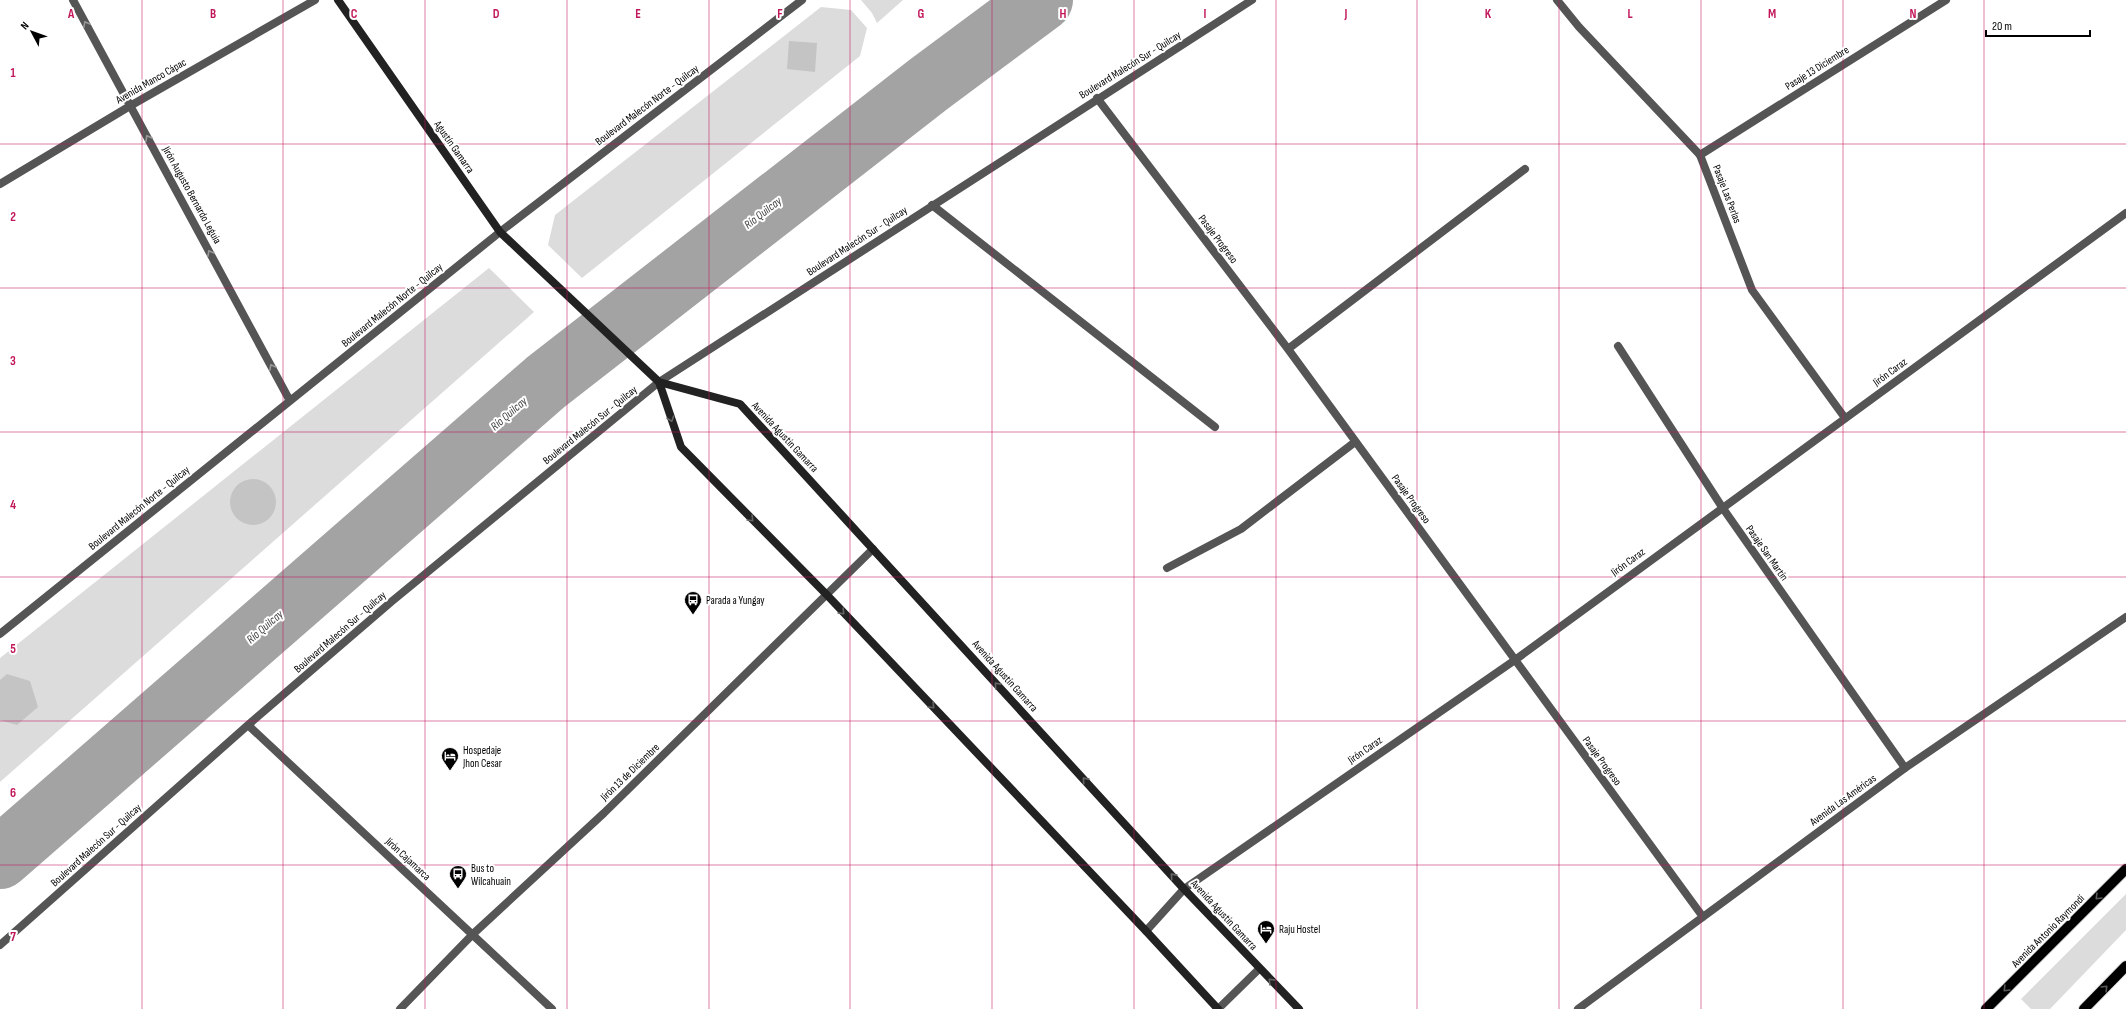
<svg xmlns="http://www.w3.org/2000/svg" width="2126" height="1009" font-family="'Sofia Sans Condensed',sans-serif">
	<rect width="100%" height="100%" fill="#fff"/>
	<path fill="#dcdcdc" d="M861 0H903L877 23 872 13Z
		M821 7 851 10 867 28 860 56 582 278 548 245 555 215Z
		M489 268 534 312 0 782V658Z
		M2126 894V930L2050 1009H2031L2021 999Z"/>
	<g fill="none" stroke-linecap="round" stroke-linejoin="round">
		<path stroke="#a3a3a3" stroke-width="62" d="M0 858 546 382 929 84 1042 0"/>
	</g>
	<path fill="#c4c4c4" d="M789 41 817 43 815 72 787 69Z
		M230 502a23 23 0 1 1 46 0a23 23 0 1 1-46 0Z
		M7 674 30 681 38 707 17 725 0 720V680Z"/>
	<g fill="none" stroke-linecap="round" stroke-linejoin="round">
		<defs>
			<path id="primary" d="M1986 1009 2126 869
				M2084 1009 2126 966"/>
		</defs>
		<use href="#primary" stroke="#dbdbdb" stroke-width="12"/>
		<path stroke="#555" stroke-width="8" d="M1557 0 1579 27 1700 155 1752 290 1845 418
			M932 205 1215 427
			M1618 346 1722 507 1905 768
			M1167 568 1241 529 1355 442"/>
		<path stroke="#555" stroke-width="8" d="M73 0 290 401
			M1097 98 1288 349 1703 917
			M1700 155 1946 0
			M0 184 130 106 315 0
			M1288 349 1525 169
			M0 634 500 232 802 0
			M248 725 552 1009
			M1146 931 1184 889 1515 660 2126 213
			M0 945 248 725 391 602 659 382 1252 0
			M400 1009 473 934 604 813 873 549
			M1218 1009 1259 969
			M1578 1009 1905 768 2126 617"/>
		<path stroke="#222" stroke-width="8" d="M338 0 500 232 659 382 740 404 1184 889 1299 1009
			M659 382 681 447 827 595 1146 931 1218 1009"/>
		<use href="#primary" stroke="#000" stroke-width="10"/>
	</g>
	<defs><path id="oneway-chevron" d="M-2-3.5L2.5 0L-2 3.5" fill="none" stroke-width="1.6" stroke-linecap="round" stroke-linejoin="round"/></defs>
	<g stroke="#999">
		<use href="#oneway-chevron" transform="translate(86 24) rotate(-118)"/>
		<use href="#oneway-chevron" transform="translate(148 138) rotate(-119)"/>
		<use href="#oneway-chevron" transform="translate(210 253) rotate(-118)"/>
		<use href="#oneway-chevron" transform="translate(272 367) rotate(-118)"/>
	</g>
	<g stroke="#646464">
		<use href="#oneway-chevron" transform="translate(671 419) rotate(71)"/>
		<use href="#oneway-chevron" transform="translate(751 519) rotate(45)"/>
		<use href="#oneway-chevron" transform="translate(842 612) rotate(46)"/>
		<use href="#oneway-chevron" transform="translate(997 685) rotate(-132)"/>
		<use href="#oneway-chevron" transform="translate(932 706) rotate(46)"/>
		<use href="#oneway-chevron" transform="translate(1085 780) rotate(-132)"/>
		<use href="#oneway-chevron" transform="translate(1173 876) rotate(-132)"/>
		<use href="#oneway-chevron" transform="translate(1271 981) rotate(-135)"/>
	</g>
	<g stroke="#595959">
		<use href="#oneway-chevron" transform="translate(2098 897) rotate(135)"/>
		<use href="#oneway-chevron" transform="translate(2105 988) rotate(-46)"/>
		<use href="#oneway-chevron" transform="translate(2006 989) rotate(135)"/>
	</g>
	<path fill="none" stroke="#c2185b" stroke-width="1" stroke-opacity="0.55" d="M142 0V1009M283 0V1009M425 0V1009M567 0V1009M709 0V1009M850 0V1009M992 0V1009M1134 0V1009M1276 0V1009M1417 0V1009M1559 0V1009M1701 0V1009M1843 0V1009M1984 0V1009M0 144H2126M0 288H2126M0 432H2126M0 577H2126M0 721H2126M0 865H2126"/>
	<defs>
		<symbol id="bus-pin" viewBox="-11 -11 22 30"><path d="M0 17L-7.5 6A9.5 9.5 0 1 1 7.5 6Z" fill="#000" stroke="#fff"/><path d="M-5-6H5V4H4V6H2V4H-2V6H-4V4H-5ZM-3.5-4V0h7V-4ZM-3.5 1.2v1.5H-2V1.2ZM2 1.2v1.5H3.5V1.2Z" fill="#fff"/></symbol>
		<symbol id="hotel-pin" viewBox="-11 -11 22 30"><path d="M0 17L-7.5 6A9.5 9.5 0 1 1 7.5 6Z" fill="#000" stroke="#fff"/><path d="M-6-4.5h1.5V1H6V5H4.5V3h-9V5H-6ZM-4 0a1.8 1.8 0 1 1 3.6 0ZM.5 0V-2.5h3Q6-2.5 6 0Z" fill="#fff"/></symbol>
	</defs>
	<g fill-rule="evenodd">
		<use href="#bus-pin" x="683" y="590" width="20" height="27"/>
		<use href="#hotel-pin" x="440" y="746" width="20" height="27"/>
		<use href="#bus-pin" x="448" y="864" width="20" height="27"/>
		<use href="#hotel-pin" x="1256" y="919" width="20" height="27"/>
	</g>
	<g text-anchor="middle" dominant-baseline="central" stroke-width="4" stroke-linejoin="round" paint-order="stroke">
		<g font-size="11" fill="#000" stroke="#fff">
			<text transform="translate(1130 65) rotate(-32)">Boulevard Malecón Sur - Quilcay</text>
			<text transform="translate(1817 68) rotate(-32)">Pasaje 13 Diciembre</text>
			<text transform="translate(151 81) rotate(-30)">Avenida Manco Cápac</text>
			<text transform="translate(647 105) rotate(-37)">Boulevard Malecón Norte - Quilcay</text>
			<text transform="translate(454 147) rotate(55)">Agustín Gamarra</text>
			<text transform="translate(1727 194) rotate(69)">Pasaje Las Perlas</text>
			<text transform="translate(192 195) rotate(61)">Jirón Augusto Bernardo Leguía</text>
			<text transform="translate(1218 239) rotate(53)">Pasaje Progreso</text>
			<text transform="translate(857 241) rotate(-33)">Boulevard Malecón Sur - Quilcay</text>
			<text transform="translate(392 305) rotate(-39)">Boulevard Malecón Norte - Quilcay</text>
			<text transform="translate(1890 372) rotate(-36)">Jirón Caraz</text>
			<text transform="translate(590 425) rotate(-39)">Boulevard Malecón Sur - Quilcay</text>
			<text transform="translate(785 437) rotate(47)">Avenida Agustín Gamarra</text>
			<text transform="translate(1411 499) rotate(54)">Pasaje Progreso</text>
			<text transform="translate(139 508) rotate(-39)">Boulevard Malecón Norte - Quilcay</text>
			<text transform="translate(1767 553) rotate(55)">Pasaje San Martín</text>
			<text transform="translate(1628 562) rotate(-36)">Jirón Caraz</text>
			<text transform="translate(340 632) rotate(-41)">Boulevard Malecón Sur - Quilcay</text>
			<text transform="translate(1005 676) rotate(48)">Avenida Agustín Gamarra</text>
			<text transform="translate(1365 750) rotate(-35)">Jirón Caraz</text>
			<text transform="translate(1602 761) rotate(54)">Pasaje Progreso</text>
			<text transform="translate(630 772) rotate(-44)">Jirón 13 de Diciembre</text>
			<text transform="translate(1843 800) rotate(-36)">Avenida Las Américas</text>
			<text transform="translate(96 845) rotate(-42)">Boulevard Malecón Sur - Quilcay</text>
			<text transform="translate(408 859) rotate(43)">Jirón Cajamarca</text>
			<text transform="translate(1224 915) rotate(47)">Avenida Agustín Gamarra</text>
			<text transform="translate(2048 931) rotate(-45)">Avenida Antonio Raymondi</text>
		</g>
		<g font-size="11" fill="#000" stroke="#fff" text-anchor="start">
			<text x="706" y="600">Parada a Yungay</text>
			<text x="463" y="750">Hospedaje<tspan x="463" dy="13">Jhon Cesar</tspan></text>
			<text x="471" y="868">Bus to<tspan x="471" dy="13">Wilcahuain</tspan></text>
			<text x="1279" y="929">Raju Hostel</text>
		</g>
		<g font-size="12" font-style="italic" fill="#444" stroke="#fff">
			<text transform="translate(763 213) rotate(-38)">Río Quilcay</text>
			<text transform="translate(509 414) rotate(-41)">Río Quilcay</text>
			<text transform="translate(265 627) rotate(-41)">Río Quilcay</text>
		</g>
	</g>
	<g font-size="13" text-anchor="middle" font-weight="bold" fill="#c2185b" stroke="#fff" stroke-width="4" stroke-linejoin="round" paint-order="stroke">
		<text x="71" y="18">A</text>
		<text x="213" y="18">B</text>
		<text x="354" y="18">C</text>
		<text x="496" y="18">D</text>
		<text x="638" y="18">E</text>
		<text x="780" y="18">F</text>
		<text x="921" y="18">G</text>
		<text x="1063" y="18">H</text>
		<text x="1205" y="18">I</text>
		<text x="1346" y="18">J</text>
		<text x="1488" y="18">K</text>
		<text x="1630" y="18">L</text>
		<text x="1772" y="18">M</text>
		<text x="1913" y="18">N</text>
		<text x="13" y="77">1</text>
		<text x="13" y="221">2</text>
		<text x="13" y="365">3</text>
		<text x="13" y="509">4</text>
		<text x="13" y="653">5</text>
		<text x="13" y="797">6</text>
		<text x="13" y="941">7</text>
	</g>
	<g transform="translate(32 32) rotate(311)" stroke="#ffffff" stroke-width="3" paint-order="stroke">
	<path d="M0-3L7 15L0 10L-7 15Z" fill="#000000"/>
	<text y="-6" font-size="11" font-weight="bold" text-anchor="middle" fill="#000000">N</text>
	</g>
	<path d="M1986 30v6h104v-6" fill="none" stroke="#000000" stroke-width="2"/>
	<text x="1992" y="30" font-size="12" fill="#000000" stroke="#ffffff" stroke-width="3" paint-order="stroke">20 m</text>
</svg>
